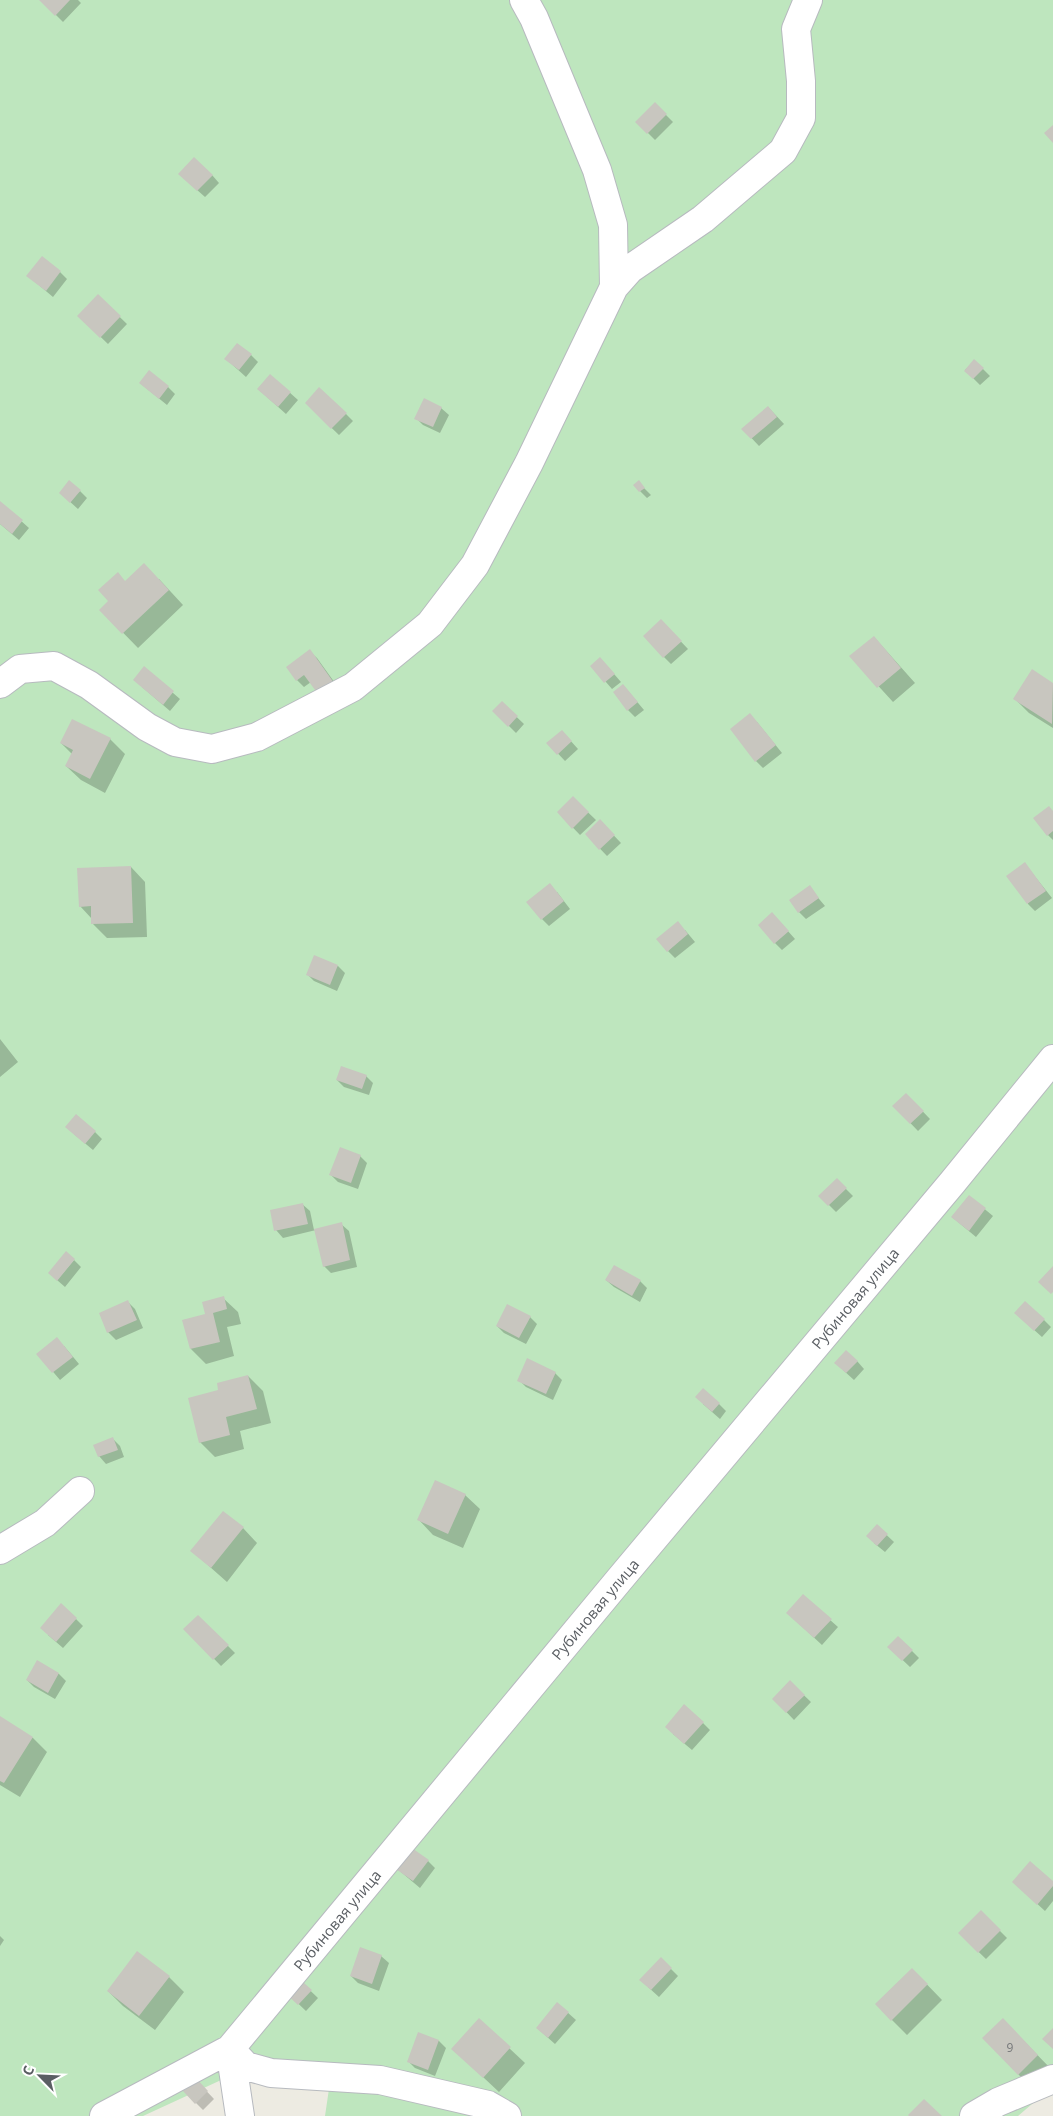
<svg xmlns="http://www.w3.org/2000/svg" width="1053" height="2116" font-family="'Open Sans',sans-serif">
	<rect width="100%" height="100%" fill="#edebe2"/>
	<path fill="#bee6be" d="M0 0H1053V2086L1018 2116H325L330 2082 232 2075 143 2116H0Z"/>
	<path fill="#0003" d="M41 0H78L81 3 63 22Z
		M655 104 673 122 655 140 637 122Z
		M212 175 219 183 205 197 187 181Z
		M60 272 67 279 53 297 28 276Z
		M98 296 127 324 108 344 79 316Z
		M251 355 258 362 246 377 226 359Z
		M975 361 990 376 980 385 965 370Z
		M270 375 298 400 286 414 258 389Z
		M140 383 168 387 175 394 167 405Z
		M768 407 784 424 759 446 743 429Z
		M441 408 449 415 440 433 423 425 416 418Z
		M313 410 346 414 353 421 339 435Z
		M638 482 651 495 647 498 640 491Z
		M80 491 87 498 78 509 68 500Z
		M0 502 29 528 19 540 0 524Z
		M159 579 183 605 138 648 101 610 126 582Z
		M668 628 688 649 671 664 664 657Z
		M874 637 915 683 893 702 851 656Z
		M309 651 317 658 340 690 311 682 304 687 297 680Z
		M592 666H607L621 682 612 689Z
		M144 668 180 699 170 711 142 687Z
		M1032 671 1053 684V728L1029 713 1015 699Z
		M623 685 644 710 635 717 628 710Z
		M502 703 524 724 516 733 494 711Z
		M757 722 782 753 763 768 756 761Z
		M110 739 125 754 105 793 81 780 66 766 72 754 61 743Z
		M569 739 578 749 565 761 548 743Z
		M573 798 596 820 580 835 558 812Z
		M1053 812V840L1048 835Z
		M600 821 621 843 607 856 586 834Z
		M1025 864 1052 898 1035 911 1028 904Z
		M131 867 145 882 147 937 107 938 93 924 92 919 80 906Z
		M809 887 825 906 806 919 799 912Z
		M557 892 570 909 549 926 542 919Z
		M779 921 795 939 782 950 775 943Z
		M685 930 695 942 675 958 668 951Z
		M338 966 345 973 337 991 314 981 307 974Z
		M0 1039 18 1062 0 1077Z
		M366 1076 373 1083 369 1095 344 1087 337 1080Z
		M906 1094 930 1119 918 1131 894 1106Z
		M95 1132 102 1139 93 1150 74 1134Z
		M360 1156 367 1163 358 1189 338 1182 331 1175Z
		M844 1187 853 1196 836 1212 820 1196Z
		M969 1196 993 1216 976 1237 952 1217Z
		M302 1204 310 1211 314 1230 341 1224 349 1231 357 1267 331 1273 324 1266 316 1230 283 1238 276 1230Z
		M74 1260 81 1267 65 1287 57 1280Z
		M606 1280 640 1281 647 1288 640 1302 614 1287Z
		M223 1298 238 1312 241 1324 227 1327 234 1356 206 1364 191 1349 184 1320 207 1315Z
		M128 1302 135 1309 143 1328 116 1340 108 1332 100 1314Z
		M530 1317 537 1324 526 1344 504 1333 497 1326Z
		M1023 1320H1044L1051 1327 1042 1337Z
		M64 1346 79 1364 60 1380 38 1354Z
		M857 1361 864 1369 854 1380 843 1370Z
		M555 1373 562 1380 553 1400 526 1387 519 1380Z
		M248 1376 263 1391 271 1423 240 1431 244 1449 215 1457 200 1442 220 1391Z
		M703 1404H719L726 1411 720 1419Z
		M112 1438 120 1446 124 1457 106 1464 99 1456Z
		M465 1495 480 1509 463 1548 433 1535 419 1520Z
		M877 1526 894 1542 885 1552 874 1543Z
		M243 1528 257 1543 227 1582 192 1551Z
		M803 1596 838 1627 822 1645 795 1620Z
		M198 1616 235 1653 221 1666 185 1629Z
		M76 1619 83 1626 63 1648 48 1635Z
		M898 1637 919 1658 910 1667 889 1647Z
		M37 1662 59 1674 66 1681 55 1699 34 1687 27 1680Z
		M790 1682 811 1702 794 1720 774 1699Z
		M0 1718 33 1738 47 1752 20 1797 0 1785Z
		M703 1723 710 1730 692 1750 673 1734Z
		M428 1861 435 1868 420 1888 395 1867Z
		M1053 1883V1901L1045 1911 1021 1889Z
		M981 1912 1007 1938 986 1959 959 1933Z
		M0 1936 4 1940 0 1946Z
		M381 1956 389 1963 379 1991 358 1983 351 1976Z
		M661 1959 678 1976 659 1997 648 1987Z
		M912 1969 942 2000 907 2035 876 2004Z
		M169 1977 184 1992 155 2030 123 2006 108 1991Z
		M296 1977 318 1998 306 2011 284 1990Z
		M558 2004 576 2020 555 2044 537 2028Z
		M479 2020 525 2063 499 2092 453 2049Z
		M419 2034 439 2041 446 2048 435 2076 415 2068 408 2061Z
		M1017 2034 1052 2070 1033 2089 1018 2074Z
		M196 2080 214 2099 203 2110 184 2091Z"/>
	<path fill="#c8c6bf" d="M39 0H70L55 16Z
		M655 102 667 114 647 134 635 122Z
		M1053 125V143L1044 133Z
		M194 157 213 175 197 191 178 174Z
		M42 256 61 271 46 291 26 276Z
		M98 294 121 316 100 338 77 316Z
		M237 343 252 354 239 370 224 359Z
		M974 359 984 368 973 379 964 371Z
		M149 370 169 386 159 399 139 383Z
		M270 374 291 392 278 407 257 389Z
		M319 387 347 413 331 429 305 403Z
		M424 398 442 407 433 427 414 419Z
		M768 406 777 417 751 439 741 429Z
		M69 480 81 490 70 503 59 493Z
		M639 480 645 488 639 492 633 485Z
		M0 501 23 520 12 534 0 524Z
		M144 563 169 590 122 634 99 610 108 601 98 590 118 572 125 581Z
		M661 619 682 641 663 658 643 636Z
		M874 636 901 668 877 688 849 656Z
		M310 649 334 683 318 694 304 675 296 681 286 667Z
		M600 657 615 674 604 683 590 666Z
		M144 666 174 691 163 705 133 680Z
		M1032 669 1053 683 1052 724 1013 699Z
		M623 684 638 702 627 711 613 692Z
		M502 701 518 716 508 727 492 711Z
		M750 713 776 745 755 762 730 729Z
		M72 719 111 738 90 779 65 766 73 750 60 743Z
		M562 730 572 741 557 755 546 743Z
		M573 796 589 812 572 829 557 812Z
		M1049 806 1053 811V831L1047 836 1033 818Z
		M600 819 615 835 599 850 585 834Z
		M1025 862 1046 891 1027 904 1006 876Z
		M131 866 133 923 91 924V906L79 907 77 868Z
		M550 883 564 901 541 920 526 902Z
		M810 885 819 898 798 913 789 900Z
		M772 912 789 931 774 944 758 925Z
		M678 921 688 934 667 952 656 939Z
		M314 955 338 965 330 985 306 975Z
		M341 1066 367 1075 362 1089 336 1080Z
		M906 1093 924 1111 910 1124 892 1106Z
		M76 1114 96 1131 85 1144 65 1127Z
		M340 1147 361 1155 351 1183 329 1175Z
		M837 1178 847 1188 828 1206 818 1196Z
		M969 1195 986 1208 969 1231 951 1217Z
		M303 1203 308 1224 274 1231 270 1210Z
		M342 1222 350 1260 323 1267 314 1229Z
		M66 1251 75 1259 57 1281 48 1273Z
		M614 1265 641 1280 632 1296 605 1280Z
		M1053 1266V1292L1051 1294 1038 1282Z
		M224 1296 227 1309 213 1313 220 1342 190 1349 182 1320 205 1314 202 1302Z
		M128 1300 137 1320 107 1333 99 1313Z
		M1025 1301 1045 1319 1034 1331 1014 1313Z
		M507 1304 531 1316 519 1338 496 1326Z
		M57 1337 73 1357 52 1373 36 1354Z
		M846 1350 858 1361 846 1373 834 1363Z
		M527 1358 556 1372 546 1394 517 1381Z
		M248 1375 257 1409 226 1417 230 1435 199 1443 188 1398 218 1390 217 1383Z
		M703 1388 720 1403 712 1412 695 1397Z
		M113 1437 118 1450 98 1457 93 1445Z
		M435 1480 466 1494 448 1534 417 1520Z
		M223 1511 244 1527 211 1568 190 1551Z
		M877 1524 888 1534 877 1546 866 1536Z
		M803 1594 832 1619 814 1638 786 1613Z
		M61 1603 77 1618 56 1642 40 1628Z
		M198 1615 229 1645 213 1660 183 1629Z
		M898 1636 913 1650 902 1661 887 1647Z
		M37 1660 59 1673 48 1693 26 1680Z
		M790 1680 805 1695 786 1713 772 1699Z
		M684 1704 704 1722 684 1744 665 1727Z
		M0 1716 33 1737 4 1783 0 1781Z
		M409 1846 429 1860 413 1881 393 1867Z
		M1030 1861 1053 1881V1886L1037 1905 1012 1882Z
		M981 1910 1001 1930 978 1953 958 1933Z
		M360 1947 382 1955 372 1984 350 1976Z
		M137 1951 170 1976 139 2016 107 1991Z
		M661 1957 672 1968 651 1990 639 1980Z
		M912 1968 928 1984 891 2021 875 2004Z
		M296 1976 312 1990 298 2005 282 1990Z
		M557 2002 569 2012 548 2038 536 2028Z
		M479 2018 511 2047 483 2078 451 2049Z
		M1003 2018 1038 2055 1018 2075 982 2038Z
		M1053 2028V2049L1042 2039Z
		M418 2032 439 2040 428 2070 407 2062Z
		M196 2078 208 2091 195 2104 183 2091Z
		M924 2099 942 2116H909L908 2115Z"/>
	<g fill="none" stroke-linecap="round" stroke-linejoin="round">
		<defs>
			<path id="minor" d="M524 0 534 18 597 170 613 225 614 287
				M0 684 20 669 54 666 89 685 147 727 175 742 212 749 257 737 353 687 430 624 475 565 529 463 614 287 630 269 703 219 783 151 801 118V81L796 29 808 0
				M0 1550 45 1523 80 1491
				M230 2049 246 2066 271 2073 380 2080 488 2105 507 2116
				M230 2049 240 2116
				M104 2116 230 2049 619 1580 952 1183 1053 1059
				M974 2116 998 2102 1053 2079"/>
		</defs>
		<use href="#minor" stroke="#b7babf" stroke-width="30"/>
		<use href="#minor" stroke="#fff" stroke-width="28"/>
	</g>
	<g text-anchor="middle" dominant-baseline="central" stroke-width="4.5" stroke-linejoin="round" paint-order="stroke">
		<g font-size="12" fill="#76787a">
			<text x="1010" y="2047">9</text>
		</g>
		<g font-size="15" fill="#5a5e63" stroke="#fff">
			<text transform="translate(855 1298) rotate(-50)">Рубиновая улица</text>
			<text transform="translate(595 1609) rotate(-50)">Рубиновая улица</text>
			<text transform="translate(337 1920) rotate(-50)">Рубиновая улица</text>
		</g>
	</g>
	<g transform="translate(40 2076) rotate(294)" stroke="#ffffff" stroke-width="4" paint-order="stroke">
	<path d="M0-4L9 19L0 12L-9 19Z" fill="#5a5e63"/>
	<text y="-8" font-size="14" font-weight="bold" text-anchor="middle" fill="#5a5e63">С</text>
	</g>
</svg>
